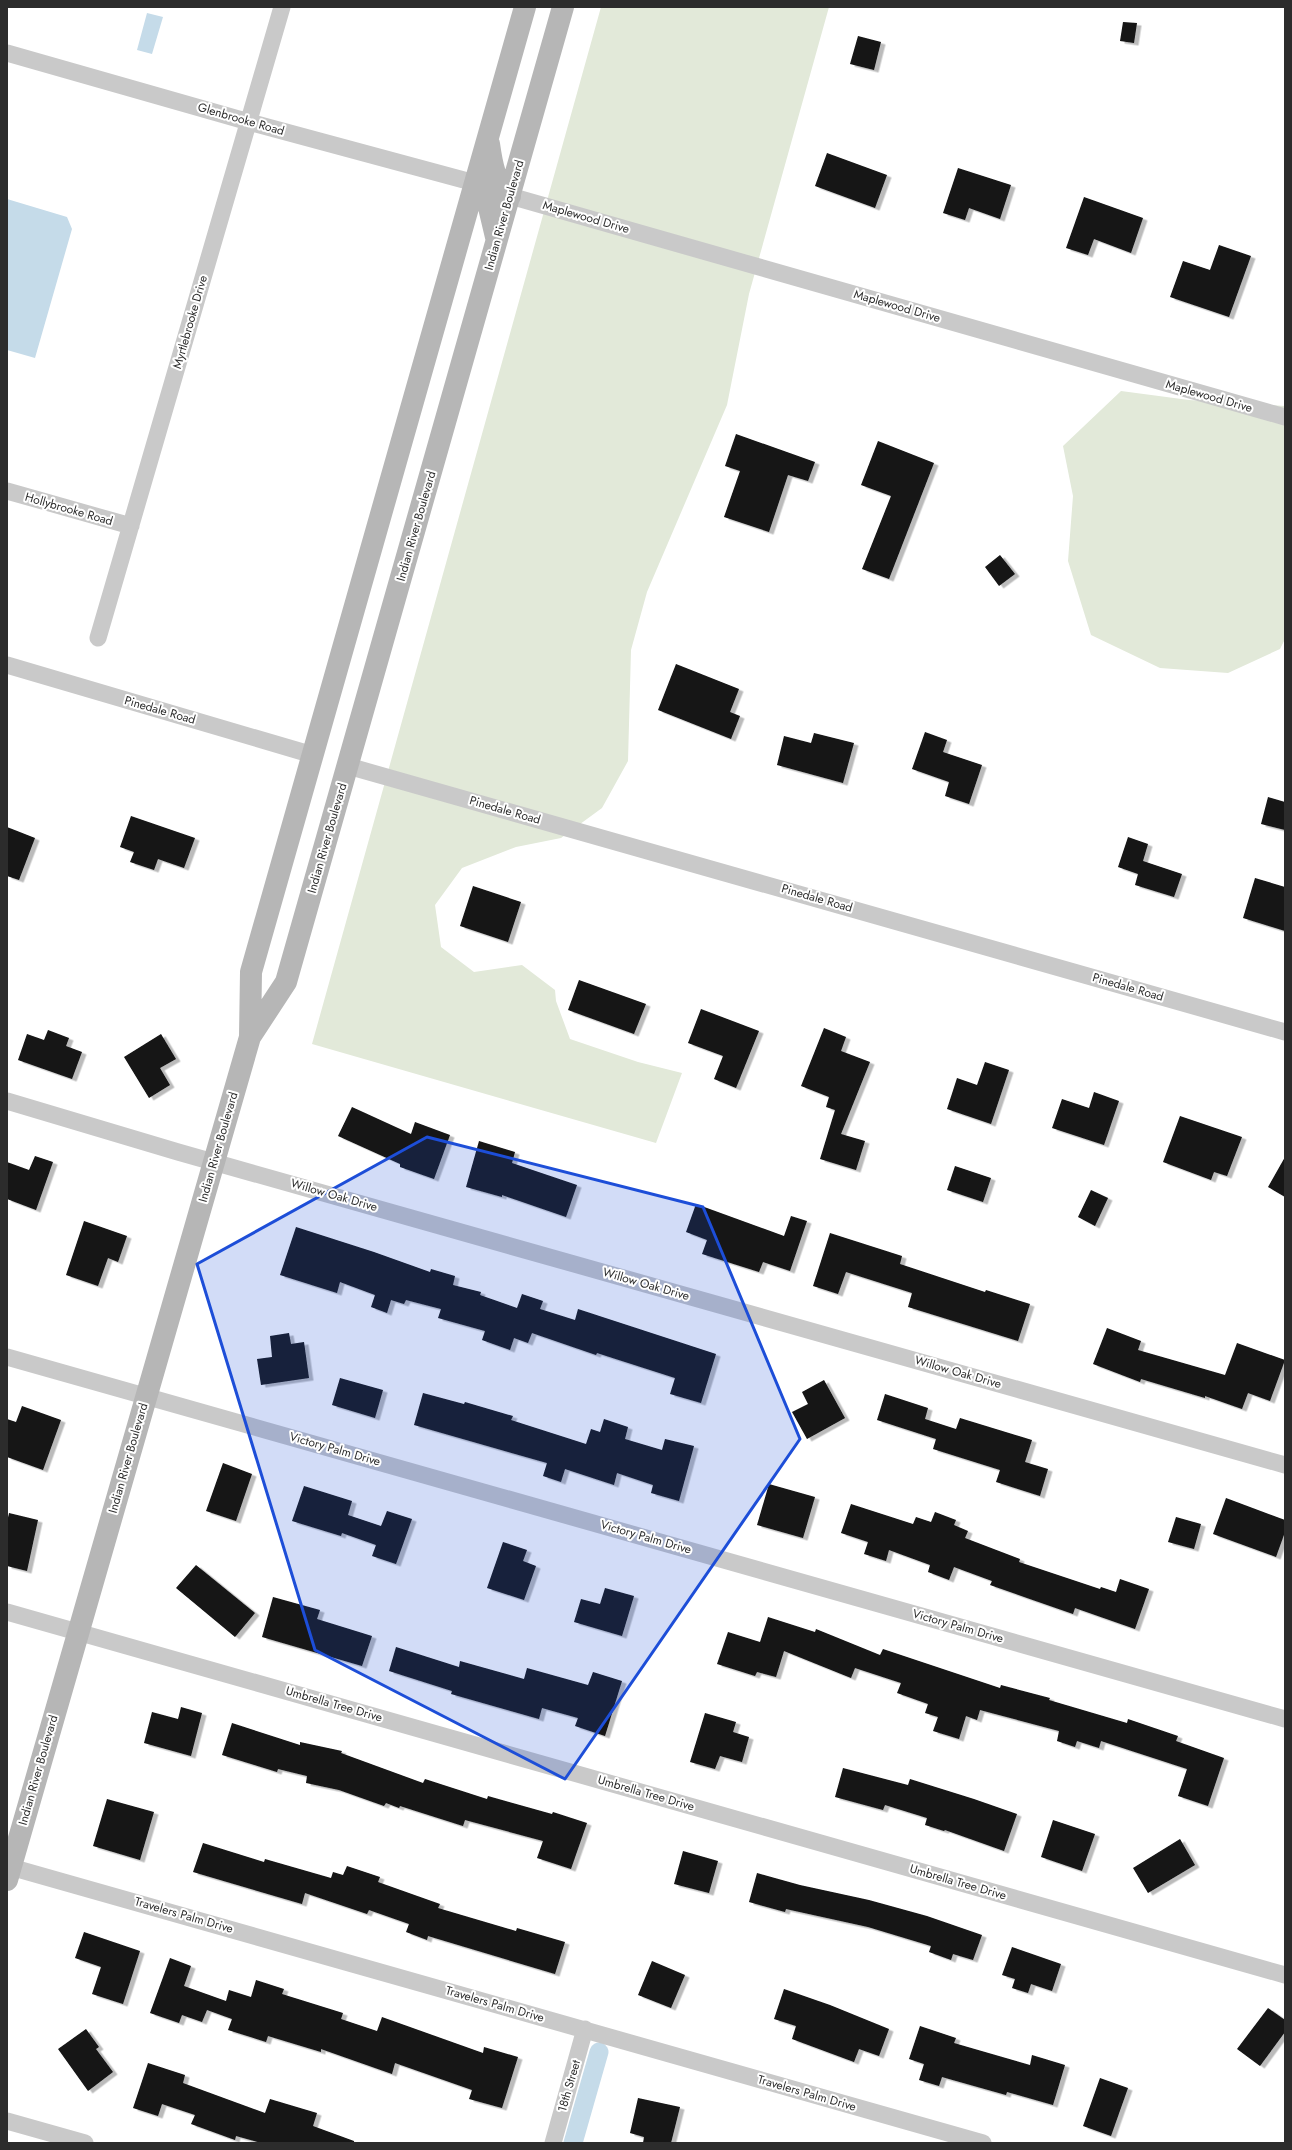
<svg xmlns="http://www.w3.org/2000/svg" width="1292" height="2150" font-family="Jost,sans-serif">
	<defs>
		<filter id="shadow"><feDropShadow dx="4.5" dy="2.5" stdDeviation="0" flood-color="#0004"/></filter>
	</defs>
	<rect width="100%" height="100%" fill="#fff"/>
	<path fill="#e2e9d9" d="M601 7H829L749 294 727 405 647 592 631 650 628 761 602 808 561 838 516 847 462 868 435 905 441 947 474 972 522 965 555 990 556 1001 570 1039 638 1062 682 1073 656 1143 312 1044Z
		M1121 391 1189 400 1285 406V639L1280 649 1228 673 1160 668 1091 635 1068 561 1073 496 1063 446Z"/>
	<path fill="#c5dbe9" d="M147 13 163 17 152 54 137 50Z
		M7 199 67 217 72 229 35 358 7 350Z"/>
	<g fill="none" stroke-linecap="round" stroke-linejoin="round">
		<path stroke="#c5dbe9" stroke-width="19" d="M573 2143 599 2052"/>
	</g>
	<path fill="#131313" filter="url(#shadow)" d="M1123 22 1137 23 1134 43 1120 41Z
		M858 36 881 42 874 70 850 64Z
		M827 153 887 175 875 208 815 186Z
		M958 168 1011 185 1000 219 969 208 965 220 943 213Z
		M1084 197 1143 218 1131 253 1094 239 1088 255 1066 248Z
		M1219 245 1251 256 1229 317 1170 297 1183 261 1210 270Z
		M736 434 815 462 808 481 788 475 769 532 724 517 740 471 725 466Z
		M878 441 934 463 889 579 862 569 891 496 861 485Z
		M1000 555 1015 574 999 586 985 567Z
		M676 664 739 689 730 712 740 716 731 739 658 710Z
		M925 732 947 740 943 752 982 765 969 804 945 796 949 782 912 769Z
		M814 733 854 743 843 783 777 765 784 736 811 743Z
		M1268 797 1285 802V830L1261 824Z
		M131 816 195 838 184 868 158 859 154 870 130 862 134 852 120 847Z
		M7 827 35 838 19 880 7 876Z
		M1128 837 1148 844 1143 861 1182 874 1174 897 1135 885 1138 874 1118 867Z
		M1255 878 1285 887V931L1243 918Z
		M473 886 521 902 508 942 460 926Z
		M579 980 646 1004 634 1034 568 1010Z
		M701 1009 759 1031 736 1088 714 1079 723 1056 688 1043Z
		M824 1028 846 1037 841 1051 870 1062 841 1134 865 1141 856 1170 820 1159 835 1110 826 1107 829 1097 801 1086Z
		M48 1030 69 1038 66 1046 82 1052 72 1079 18 1060 27 1034 44 1040Z
		M161 1034 176 1059 160 1068 170 1085 149 1098 124 1057Z
		M985 1062 1009 1070 991 1124 947 1109 957 1078 977 1085Z
		M1094 1092 1119 1101 1104 1145 1052 1128 1062 1099 1089 1108Z
		M352 1107 411 1134 415 1122 450 1135 434 1179 400 1167V1164L338 1136Z
		M1180 1116 1242 1137 1227 1176 1214 1172 1211 1180 1163 1162Z
		M479 1141 515 1152 512 1163 577 1185 566 1217 502 1195V1197L466 1187Z
		M35 1156 53 1162 36 1210 7 1199V1162L29 1170Z
		M1285 1157V1197L1268 1187Z
		M955 1166 991 1178 983 1202 947 1190Z
		M1091 1190 1108 1198 1095 1226 1078 1217Z
		M696 1204 784 1236 791 1216 807 1221 790 1271 763 1262 759 1272 702 1254 707 1240 686 1232Z
		M84 1221 127 1236 118 1262 108 1258 98 1286 66 1275Z
		M296 1227 374 1252 430 1272 431 1269 455 1276 453 1285 481 1292 480 1295 517 1308 522 1294 543 1301 540 1309 575 1320 578 1309 716 1354 701 1403 670 1394 675 1378 597 1353 596 1355 532 1333 528 1343 514 1338 510 1350 482 1340 485 1331 438 1318 441 1309 406 1300 404 1304 391 1300 387 1313 371 1307 375 1295 340 1282 337 1293 280 1275Z
		M830 1233 902 1256 900 1264 985 1292 986 1290 1030 1304 1018 1341 908 1307 912 1293 846 1272 838 1294 813 1286Z
		M1107 1328 1141 1341 1138 1350 1225 1375 1237 1343 1285 1360 1270 1401 1248 1393 1242 1409 1205 1396V1398L1141 1379 1140 1382 1093 1364Z
		M289 1333 291 1344 304 1342 309 1378 261 1385 257 1359 272 1357 270 1336Z
		M340 1378 383 1390 375 1418 332 1405Z
		M824 1380 845 1418 807 1439 792 1412 808 1404 802 1392Z
		M423 1393 464 1404 465 1402 513 1416 511 1420 586 1444 591 1429 600 1432 604 1419 628 1427 625 1439 662 1450 665 1439 694 1446 679 1501 651 1493 653 1485 617 1473 614 1485 565 1469 561 1482 543 1476 547 1463 414 1425Z
		M885 1394 928 1408 925 1419 956 1429 960 1418 1032 1440 1025 1462 1048 1469 1040 1496 996 1482 1000 1470 933 1449 936 1439 877 1420Z
		M22 1406 61 1420 43 1470 7 1457V1419L16 1422Z
		M223 1463 252 1474 236 1521 206 1511Z
		M769 1484 815 1497 803 1538 757 1525Z
		M304 1486 352 1501 348 1515 381 1526 387 1511 412 1519 396 1564 372 1556 376 1545 342 1533 341 1536 292 1521Z
		M1226 1498 1285 1520V1532L1276 1557 1213 1534Z
		M851 1504 913 1524 916 1517 931 1522 935 1512 956 1520 954 1525 968 1531 965 1538 1020 1559 1019 1562 1100 1589 1101 1587 1116 1592 1120 1579 1149 1589 1135 1629 1075 1608 1073 1614 1027 1598 990 1585 992 1581 954 1567 949 1580 928 1572 930 1565 889 1550 886 1561 864 1554 868 1542 841 1533Z
		M9 1513 38 1520 27 1571 7 1566V1522Z
		M1176 1517 1201 1524 1194 1549 1168 1542Z
		M503 1542 527 1550 523 1561 536 1566 524 1600 487 1588Z
		M196 1565 255 1613 235 1637 176 1588Z
		M605 1588 634 1596 622 1636 574 1622 581 1599 600 1604Z
		M273 1597 320 1610 317 1619 372 1636 362 1666 262 1637Z
		M768 1617 815 1632 816 1629 880 1655 883 1649 1000 1688 1001 1685 1050 1698 1049 1700 1127 1723 1128 1719 1178 1736 1176 1741 1224 1758 1208 1806 1178 1796 1187 1769 1101 1741 1099 1748 1077 1741 1075 1747 1057 1741 1059 1731 980 1710 977 1720 966 1716 959 1739 933 1731 938 1717 925 1713 928 1704 897 1693 901 1683 855 1668 851 1678 784 1651 776 1677 757 1672 755 1676 717 1664 728 1632 760 1642Z
		M396 1647 459 1667 460 1661 524 1679 527 1668 588 1685 593 1672 622 1681 605 1736 575 1726 578 1718 542 1708 539 1719 451 1694 452 1691 389 1671Z
		M181 1707 202 1713 191 1756 144 1743 152 1712 178 1719Z
		M705 1713 736 1722 733 1732 749 1737 742 1762 720 1756 715 1769 690 1762Z
		M232 1723 300 1745V1742L342 1751 341 1753 423 1783 425 1779 487 1799 488 1796 552 1814 553 1812 587 1823 571 1869 537 1858 543 1841 465 1820 463 1826 400 1806 399 1808 386 1803 384 1806 339 1790 306 1783 307 1776 278 1769 277 1772 222 1755Z
		M843 1768 908 1785 910 1779 974 1799 1017 1814 1004 1851 945 1830 944 1831 925 1825 927 1818 885 1805 883 1810 835 1797Z
		M107 1799 154 1812 140 1860 93 1846Z
		M1053 1820 1095 1834 1082 1871 1041 1857Z
		M1180 1839 1195 1865 1148 1893 1133 1868Z
		M203 1843 264 1862 265 1859 331 1878 333 1872 343 1875 347 1866 380 1877 378 1882 440 1904 438 1908 516 1931 517 1928 565 1942 555 1974 428 1936 427 1940 406 1932 409 1924 369 1910 367 1914 305 1893 302 1904 193 1872Z
		M683 1851 718 1861 709 1893 674 1884Z
		M757 1873 800 1885 869 1900 927 1916 982 1935 973 1960 953 1954 951 1960 929 1952 931 1946 868 1927 786 1909 785 1912 749 1902Z
		M84 1932 140 1951 123 2004 92 1994 101 1967 75 1958Z
		M1012 1947 1061 1964 1052 1991 1031 1984 1028 1993 1012 1988 1015 1979 1002 1975Z
		M170 1958 191 1966 184 1986 226 2001 229 1990 251 1997 256 1980 284 1989 282 1994 343 2013 341 2019 377 2031 382 2017 483 2053 484 2047 518 2057 502 2108 469 2099 472 2090 395 2063 392 2074 321 2049V2052L268 2036 266 2042 228 2030 232 2019 207 2010 202 2022 182 2015 179 2023 150 2013Z
		M652 1961 685 1975 671 2008 638 1995Z
		M784 1989 830 2005 889 2029 879 2056 859 2049 854 2062 792 2039 796 2026 774 2019Z
		M1268 2008 1285 2020V2032L1260 2066 1237 2049Z
		M920 2026 956 2038 954 2043 1030 2065 1032 2055 1065 2065 1053 2105 1007 2092 1006 2095 942 2077 939 2086 919 2080 924 2064 909 2059Z
		M86 2029 99 2047 96 2049 113 2072 88 2091 58 2049Z
		M148 2063 185 2075 183 2083 265 2113 270 2099 317 2113 313 2126 354 2141V2143H261L236 2136 235 2140 191 2124 195 2115 162 2104 158 2116 133 2108Z
		M1100 2078 1128 2088 1111 2136 1083 2126Z
		M638 2098 680 2107 671 2143H643L644 2137 630 2133Z"/>
	<g fill="none" stroke-linecap="round" stroke-linejoin="round">
		<path stroke="#c9c9c9" stroke-width="17" d="M7 53 249 122 475 183
			M510 196 1285 417
			M7 491 131 526
			M98 638 282 7
			M7 665 313 755
			M348 766 1285 1032
			M7 1101 178 1152 1285 1465
			M7 1357 1285 1719
			M7 1612 1285 1975
			M7 1866 983 2143
			M7 2121 85 2143
			M553 2143 585 2029"/>
		<path stroke="#b6b6b6" stroke-width="22" d="M489 144C492 165 494 180 510 196
			M475 183 487 199 496 237
			M250 1037 286 982 563 7
			M7 1880 250 1037 251 972 525 7"/>
	</g>
	<path fill="#1d4ed8" fill-opacity="0.2" stroke="#1d4ed8" stroke-width="3" stroke-linejoin="round" d="M427 1137 703 1207 800 1439 565 1779 315 1650 197 1264Z"/>
	<g text-anchor="middle" dominant-baseline="central" stroke-width="4" stroke-linejoin="round" paint-order="stroke">
		<g font-size="12" fill="#2c2c2c" stroke="#fff">
			<text transform="translate(241 119) rotate(16)">Glenbrooke Road</text>
			<text transform="translate(504 215) rotate(-74)">Indian River Boulevard</text>
			<text transform="translate(586 217) rotate(16)">Maplewood Drive</text>
			<text transform="translate(897 306) rotate(16)">Maplewood Drive</text>
			<text transform="translate(190 322) rotate(-74)">Myrtlebrooke Drive</text>
			<text transform="translate(1209 396) rotate(16)">Maplewood Drive</text>
			<text transform="translate(69 509) rotate(16)">Hollybrooke Road</text>
			<text transform="translate(416 526) rotate(-74)">Indian River Boulevard</text>
			<text transform="translate(160 710) rotate(16)">Pinedale Road</text>
			<text transform="translate(505 810) rotate(16)">Pinedale Road</text>
			<text transform="translate(327 838) rotate(-74)">Indian River Boulevard</text>
			<text transform="translate(817 898) rotate(16)">Pinedale Road</text>
			<text transform="translate(1128 987) rotate(16)">Pinedale Road</text>
			<text transform="translate(218 1147) rotate(-74)">Indian River Boulevard</text>
			<text transform="translate(334 1195) rotate(16)">Willow Oak Drive</text>
			<text transform="translate(646 1284) rotate(16)">Willow Oak Drive</text>
			<text transform="translate(958 1372) rotate(16)">Willow Oak Drive</text>
			<text transform="translate(335 1449) rotate(16)">Victory Palm Drive</text>
			<text transform="translate(128 1458) rotate(-74)">Indian River Boulevard</text>
			<text transform="translate(646 1537) rotate(16)">Victory Palm Drive</text>
			<text transform="translate(958 1626) rotate(16)">Victory Palm Drive</text>
			<text transform="translate(334 1704) rotate(16)">Umbrella Tree Drive</text>
			<text transform="translate(38 1770) rotate(-74)">Indian River Boulevard</text>
			<text transform="translate(646 1793) rotate(16)">Umbrella Tree Drive</text>
			<text transform="translate(958 1882) rotate(16)">Umbrella Tree Drive</text>
			<text transform="translate(184 1915) rotate(16)">Travelers Palm Drive</text>
			<text transform="translate(495 2004) rotate(16)">Travelers Palm Drive</text>
			<text transform="translate(569 2086) rotate(-74)">18th Street</text>
			<text transform="translate(807 2093) rotate(16)">Travelers Palm Drive</text>
		</g>
	</g>
	<rect width="1292" height="2150" fill="none" stroke="#2c2c2c" stroke-width="16"/>
</svg>
